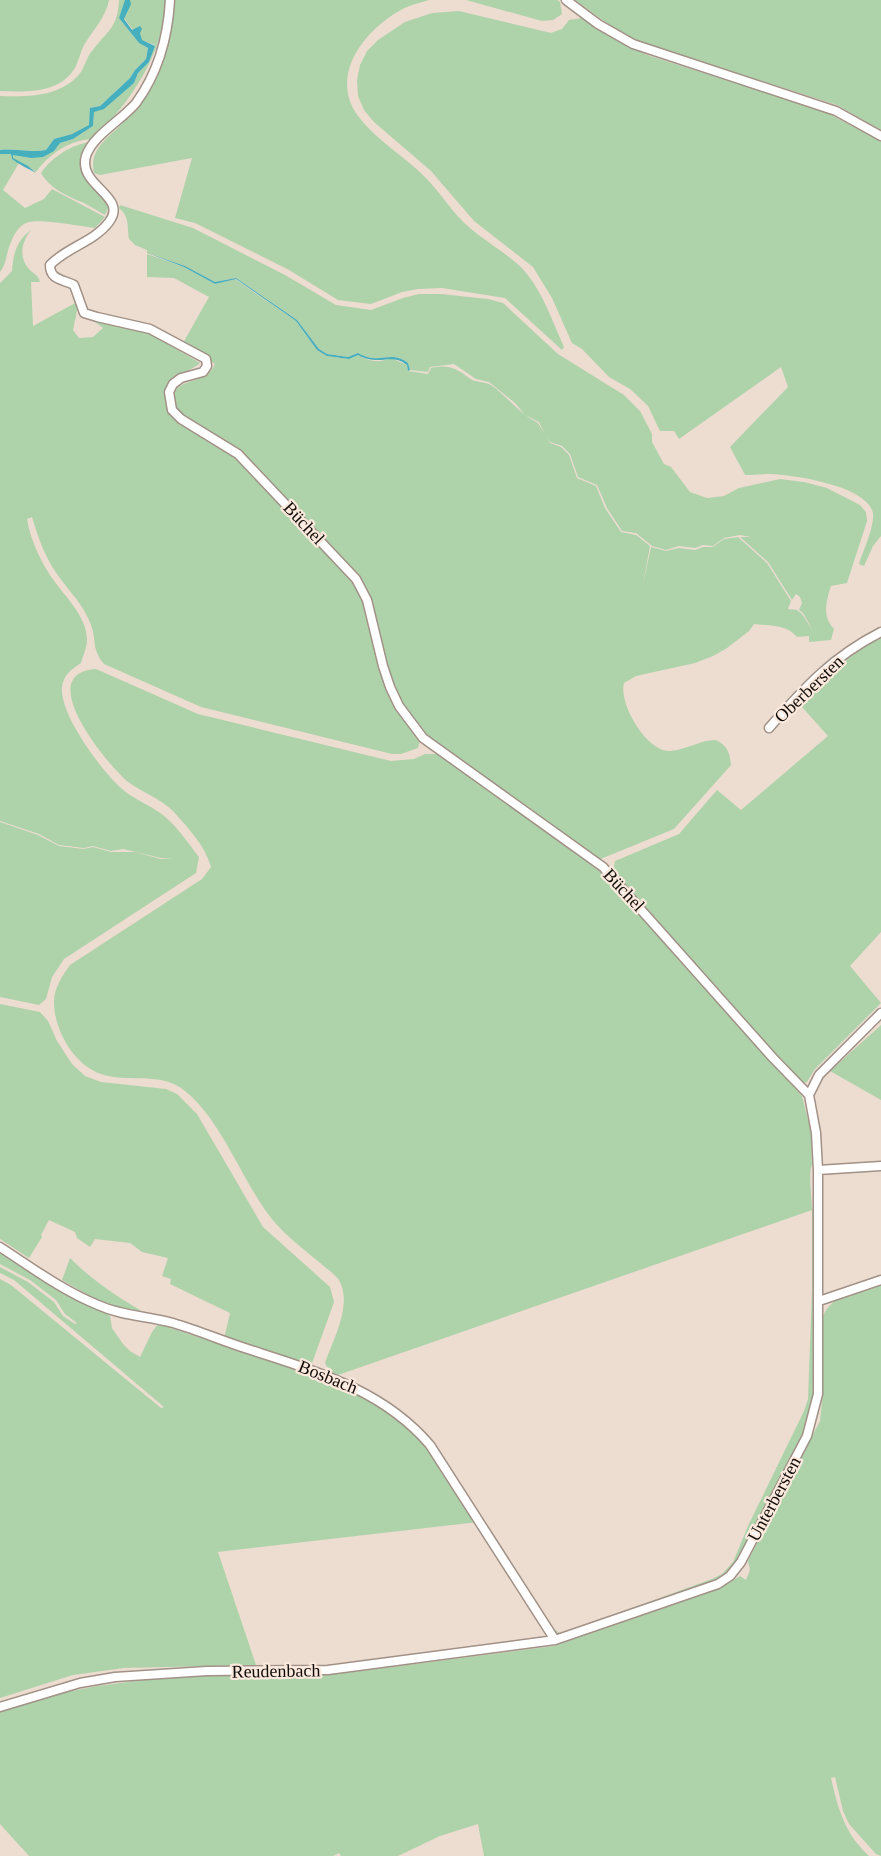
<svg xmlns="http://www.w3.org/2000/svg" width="881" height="1856" font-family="Georgia,serif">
	<rect width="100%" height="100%" fill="#eddcd0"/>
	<path fill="#aed3ab" d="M0 0H109C106 17 93 30 84 45 81 51 79 59 76 66 61 94 26 92 0 91Z
		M119 0H125L126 2 119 18 139 43 148 48 146 59 135 70 130 78 100 106 91 108 90 125 72 134 54 139 46 150C30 153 16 148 0 150V96C29 97 62 97 81 72 85 65 87 57 92 51 107 31 118 28 119 0Z
		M130 0H166C163 56 131 100 94 139 71 139 49 154 36 172 30 168 18 163 13 158V154L31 158 54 151 60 143 73 139 93 126 94 112 134 83 138 73 149 62 155 45 141 40 140 32 133 30 124 18 130 4Z
		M173 0H429C419 3 407 6 399 11 363 32 329 76 358 116 376 140 404 156 425 177 441 193 453 214 470 228 486 242 516 259 527 274 544 295 553 323 564 347L562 350 505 298 442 288 418 289 402 292 371 304 338 300 289 270 195 223 175 218 192 158 100 175 94 173C88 146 113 136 128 117 152 86 162 37 173 0Z
		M466 0H557L560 2 562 14 553 20 542 21Z
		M575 0H881V130L837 105 637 41 615 29Z
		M459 11 551 33 562 29 569 20 582 18C604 34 625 46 650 56L823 111 881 141V536L873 546 864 566 859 564C863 551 877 522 872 510 863 487 804 477 782 475 770 473 757 475 745 475L730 447 788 387 781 367 679 439 674 431H660L648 406 630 389 609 377 582 349 572 343 552 298 533 267 474 221 431 171 374 122 364 110 358 96 357 80 360 65 367 51 378 40 405 22 432 13Z
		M91 142 84 160 104 197 108 208 105 215C97 211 88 204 79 201 63 194 50 188 41 173 52 157 72 144 91 142Z
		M0 154H11L12 159 19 163 3 190 25 208 44 199 52 189 105 217 95 228C81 226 41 219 29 222 20 224 14 234 11 242 6 252 7 264 0 272Z
		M120 205 193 228 285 275 336 305 371 310 403 298 419 294H441L488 299 503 303 558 354 624 395 640 411 652 434V442L664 464 671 467 690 492 707 498 724 496 739 488 780 479 804 482 827 488 860 505 866 512 867 521 847 583 831 586C826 601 822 617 834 629L831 640 809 642V636L797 637C787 624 768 626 754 624L749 631 727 648 713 656 695 663 636 676 624 683C618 703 647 753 670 751 686 750 700 740 716 740 727 745 730 753 731 765L674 829 598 860 428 739 402 704 393 687 367 594 252 462 176 409C164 374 204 389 215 364L183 343 209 297 174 278 147 277V254L184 267 215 284 235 279 296 321 317 350 327 356 349 359 358 355C370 362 379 363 391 358L407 365 408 371 428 374 431 368C447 364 457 368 469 378 475 383 484 381 491 385 508 397 519 414 538 423L550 443 561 447 569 455 577 478 596 486 605 508 621 532 636 535 650 546 643 585 651 547 666 551 679 548 695 550 703 547H713L724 539 738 537 767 563 791 601 788 609 797 610 802 614 813 631 803 613 799 610 802 603 800 597 796 594 792 600 768 562 740 537H751L740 535 724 538 713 546 703 545 695 548 679 546 666 550 652 546 636 533 622 531 607 508 597 485 578 477 570 454 562 446 550 442 545 435 539 422 525 415 515 403 489 382 476 379 454 364 430 367 428 372 410 370 408 363C389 349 381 366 358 353L348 357 327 354 319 349 297 320 236 278 215 282 185 266 147 253V250L135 245 129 239C127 226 130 217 119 208Z
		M31 230C21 242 18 259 31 271 36 276 38 275 40 282H31L33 326 77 302 78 306 73 330 79 338 93 337 103 328 91 319 142 329 200 363C195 368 189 369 183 373 166 384 163 397 171 414L249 467 299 525 350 576 362 595 380 667 420 740 418 748 401 754H392L201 707 104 664C91 648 97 641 91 625 84 605 68 590 57 574 45 557 38 537 32 517L27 519C30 538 39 558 50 575 62 594 87 615 87 640 87 647 83 656 81 663 72 669 64 674 62 687 59 714 101 770 121 788 133 799 150 805 163 815 177 826 188 843 199 857L196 873 64 959 52 977 46 999 39 1005 0 997V822L38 835 59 846 84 849 93 847 111 852H135L161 859 173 858H161L123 849 111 851 93 846 84 848 59 845 39 834 0 821V283L12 271C13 254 17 240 31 230Z
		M881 635V932L850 966 881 1003 815 1069 807 1082 801 1084 613 873 615 861 679 834 717 790 741 810 828 736 802 707 803 693 835 664Z
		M96 669 198 714 391 761 414 759 425 754H438L490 789 599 869 802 1096 811 1132 812 1165C808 1173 812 1198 812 1209H814V1397L803 1436 740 1558 729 1573 714 1582 563 1634 555 1632 552 1628 560 1633 580 1627 712 1579 722 1574 733 1562 748 1526 804 1411 808 1399 812 1290V1210L338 1375 330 1372 325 1363C333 1339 353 1305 339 1280 336 1276 330 1271 326 1268 309 1253 285 1236 272 1219 242 1182 220 1115 181 1088 158 1072 126 1083 101 1074 74 1065 54 1030 54 1002 54 988 62 976 70 965L202 879 211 867C205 845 188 828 173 811 160 798 141 792 127 781 106 763 32 673 96 669Z
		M0 1004 40 1012 48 1021 57 1041 72 1064 85 1076 101 1082 166 1089 177 1094 197 1114 263 1227 330 1287 334 1302 311 1366 224 1339 230 1313 170 1284 171 1279 162 1276 168 1258 142 1252 130 1243 95 1239 90 1247 77 1238 75 1232 49 1220 41 1235 42 1237 29 1258 0 1239Z
		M881 1025V1100L830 1071Z
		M0 1252 80 1302 105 1311 110 1316 112 1328 123 1344 130 1351 140 1357 152 1332 158 1324 344 1385 401 1419 428 1448 478 1522 218 1552 256 1665 124 1668 73 1675 0 1698V1279L11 1285 161 1408 164 1407 14 1280 0 1273V1267L28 1282 54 1302 63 1316 75 1324 77 1323 65 1314 56 1300 30 1280 0 1264Z
		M70 1258C95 1283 122 1300 152 1317L119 1309 100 1302 62 1280Z
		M881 1282V1856L876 1854 849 1824 843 1811 835 1777 831 1778C838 1809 845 1834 869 1856H484L478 1824 440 1836 398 1856H341L339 1853 333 1856H29L0 1824V1710L46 1696 97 1686 151 1679 216 1673 313 1674 353 1672 554 1646 721 1588 740 1576 746 1580 750 1570 748 1561 820 1421 822 1402 823 1316C831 1295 861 1289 881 1282Z"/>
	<path fill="#46afbe" d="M125 0H130L131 4 124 19 132 30 140 26 142 29 140 33 142 40 155 46 149 62 138 73 134 83 104 109 94 112 93 126 73 139 60 143 54 151 43 157 31 158 13 155V158L28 166 36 173C29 169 18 164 12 159L11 154H0V150C16 148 30 153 46 150L54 139 72 134 89 125 90 108 100 106 130 78 135 70 146 59 148 48 139 43 119 18Z
		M147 253 185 266 215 282 236 278 297 320 319 349 327 354 348 357 358 353C381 366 389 349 408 363L410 370 408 371 407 365C390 352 380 367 358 355L349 359 327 356 317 350 296 321 236 279 215 284 184 267Z"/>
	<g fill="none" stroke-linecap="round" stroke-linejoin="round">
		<defs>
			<path id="minor" d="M170 0C168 36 158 73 136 103 122 120 93 135 86 156 77 186 129 196 109 222 94 242 67 247 50 265 50 280 62 279 74 285L84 313 97 317 150 329 206 359 207 366 203 372 181 378 173 384 169 392 172 410 181 419 238 454 356 579 367 600 383 666 390 687 399 706 423 738 603 867 773 1058 809 1095
				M566 0 598 24 633 44 836 111 881 136
				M769 728C805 687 832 657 881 632
				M818 1170 881 1166
				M0 1247C31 1267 63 1291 98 1305 122 1316 148 1316 173 1323 200 1331 225 1342 251 1350 318 1372 383 1390 430 1445L555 1640
				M819 1301 881 1280
				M0 1707 80 1683 115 1677 207 1671 328 1670 555 1640 718 1584 730 1576 741 1562 807 1436 818 1394V1170L816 1133 809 1095 819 1075 881 1013"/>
		</defs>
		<use href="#minor" stroke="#a19186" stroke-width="11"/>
		<use href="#minor" stroke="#fff" stroke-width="8"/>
	</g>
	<g text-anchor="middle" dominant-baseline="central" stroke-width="4.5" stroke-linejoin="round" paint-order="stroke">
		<g font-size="18" fill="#100b07" stroke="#fbe9dd">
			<text transform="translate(304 523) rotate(47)">Büchel</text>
			<text transform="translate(809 689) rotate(-44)">Oberbersten</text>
			<text transform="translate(624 890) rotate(47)">Büchel</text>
			<text transform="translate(328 1377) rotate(22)">Bosbach</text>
			<text transform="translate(774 1499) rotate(-62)">Unterbersten</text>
			<text transform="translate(276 1671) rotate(-1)">Reudenbach</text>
		</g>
	</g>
</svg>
